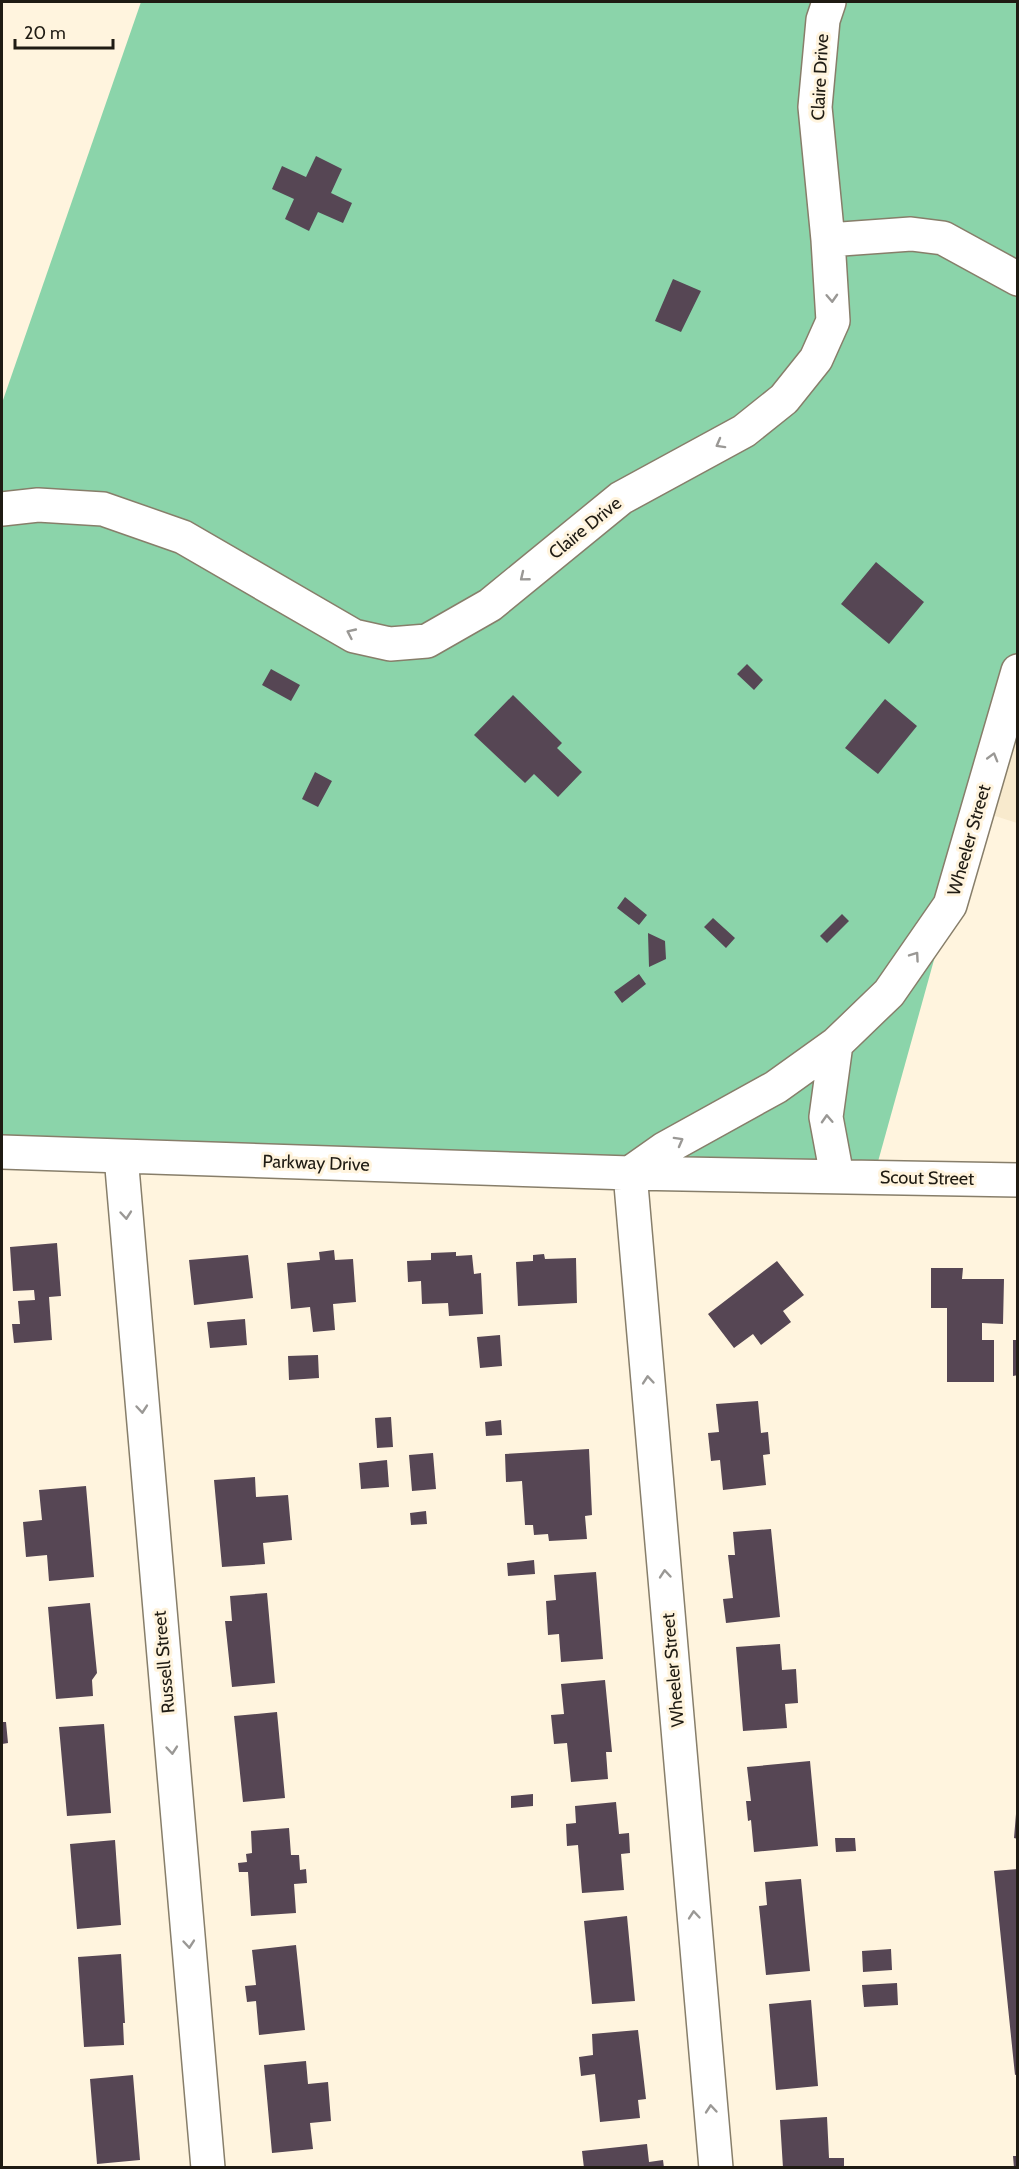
<svg xmlns="http://www.w3.org/2000/svg" width="1019" height="2169" font-family="Cabin,sans-serif">
	<rect width="100%" height="100%" fill="#fff4de"/>
	<path fill="#f8eacd" d="M1017 726V823L992 815Z"/>
	<path fill="#8bd4aa" d="M141 2H1017V649L972 823 874 1176 2 1144V403Z"/>
	<path fill="#564654" d="M316 156 342 169 331 193 352 203 343 223 318 212 309 231 285 219 294 199 272 189 282 166 306 177Z
		M673 279 701 291 681 332 655 321Z
		M876 562 924 602 889 644 841 604Z
		M747 664 763 680 754 690 737 674Z
		M271 669 300 685 291 701 262 685Z
		M513 695 562 743 557 748 582 772 558 797 534 774 525 783 474 735Z
		M885 699 917 726 878 774 845 748Z
		M315 772 332 781 318 807 302 799Z
		M625 897 647 915 639 925 617 908Z
		M842 914 849 921 827 943 820 936Z
		M713 918 735 938 726 948 704 927Z
		M648 933 665 941 666 959 649 967Z
		M639 974 646 984 622 1003 614 992Z
		M57 1243 61 1296 49 1297 52 1340 14 1343 12 1324H20L18 1301 35 1300 34 1290 13 1291 10 1247Z
		M334 1250 335 1260 353 1259 356 1302 333 1304 335 1330 313 1332 310 1307 291 1309 287 1263 320 1260 319 1252Z
		M456 1252V1256L472 1255 474 1274 481 1273 483 1314 449 1316 448 1303 422 1304 421 1281 408 1282 407 1261 431 1260V1253Z
		M544 1254 545 1259 576 1258 577 1303 518 1306 516 1262 533 1261V1255Z
		M248 1255 253 1298 194 1305 189 1260Z
		M777 1261 804 1295 783 1311 791 1322 761 1345 753 1334 734 1348 708 1314Z
		M931 1268H963L962 1279H1004L1003 1324 982 1323V1340H994V1382H947V1308H931Z
		M245 1319 247 1345 210 1348 207 1322Z
		M500 1335 502 1366 480 1368 477 1337Z
		M1013 1340H1018V1375L1013 1376Z
		M318 1355 319 1378 289 1380 288 1356Z
		M758 1401 761 1433 768 1432 770 1454 763 1455 766 1485 723 1490 720 1460 711 1461 708 1433 719 1432 716 1404Z
		M391 1417 393 1447 377 1448 375 1418Z
		M501 1420 502 1435 486 1436 485 1422Z
		M589 1449 592 1515 585 1516 587 1539 549 1541 548 1534 534 1535 533 1525H525L522 1481 506 1482 505 1454Z
		M433 1453 436 1489 412 1491 409 1455Z
		M387 1460 389 1487 361 1489 359 1463Z
		M255 1477 256 1497 288 1495 292 1540 263 1543 265 1564 222 1567 214 1480Z
		M86 1486 94 1577 49 1581 47 1555 26 1557 23 1522 42 1520 39 1490Z
		M426 1511 427 1524 411 1525 410 1513Z
		M771 1529 780 1617 726 1623 723 1599 733 1598 728 1555H735L733 1532Z
		M534 1560 535 1574 508 1576 507 1563Z
		M596 1572 603 1659 561 1662 559 1634 548 1635 546 1601 556 1600 554 1575Z
		M267 1593 275 1683 232 1687 225 1621H232L230 1596Z
		M90 1603 97 1673 92 1680 93 1696 56 1699 48 1607Z
		M780 1644 782 1670 796 1669 798 1703 785 1704 787 1728 743 1731 736 1647Z
		M605 1680 612 1752H606L608 1779 571 1782 567 1743 554 1744 551 1715 564 1714 561 1684Z
		M277 1712 285 1798 243 1802 234 1716Z
		M2 1722H6L8 1743 2 1744Z
		M104 1724 111 1813 67 1816 59 1727Z
		M810 1761 818 1846 754 1852 751 1820 748 1821 746 1801H751L747 1767Z
		M533 1794V1806L511 1808V1796Z
		M616 1802 619 1834 629 1833 630 1853 621 1854 624 1890 582 1893 578 1845 567 1846 566 1824 576 1823 575 1806Z
		M1016 1814 1018 1815V1839L1014 1838Z
		M289 1828 291 1855H299L300 1870 306 1869 307 1883 294 1884 296 1913 251 1916 248 1872H239L238 1863 247 1862 246 1854 252 1853 251 1831Z
		M835 1838H855L856 1851 836 1852Z
		M115 1840 121 1925 77 1929 70 1844Z
		M1018 1869V2074L1015 2075 994 1871Z
		M801 1879 810 1971 766 1975 759 1906 767 1905 765 1882Z
		M627 1916 635 2001 592 2004 584 1921Z
		M296 1945 305 2030 259 2035 256 2001 247 2002 245 1986 256 1985 252 1950Z
		M891 1949 892 1970 863 1972 862 1951Z
		M121 1954 125 2023H123L124 2045 84 2047 78 1957Z
		M897 1983 898 2005 864 2007 862 1985Z
		M811 2000 818 2086 776 2090 769 2004Z
		M638 2030 646 2099 638 2100 640 2118 600 2122 595 2074 581 2076 579 2057 593 2055 592 2034Z
		M306 2061 308 2084 328 2082 331 2121 310 2123 313 2149 272 2153 264 2065Z
		M133 2075 140 2160 97 2164 90 2079Z
		M827 2117 829 2158H844V2168H783L780 2120Z
		M647 2144 649 2162 663 2160 664 2168H584L582 2151Z
		M1013 2156H1018V2168H1014Z"/>
	<g fill="none" stroke-linecap="round" stroke-linejoin="round">
		<defs>
			<path id="minor" d="M828 240 911 234 943 238 1018 279
				M2 509 38 505 103 509 183 537 354 636 390 644 427 641 490 605 621 498 744 431 784 399 816 359 833 321 828 240 815 107 823 20 829 2
				M2 1152 630 1173 1018 1180
				M121 1156 208 2168
				M630 1173 716 2168
				M630 1173 664 1149 776 1087 836 1044
				M837 1176 826 1117 836 1044 889 993 950 905 1018 671"/>
		</defs>
		<use href="#minor" stroke="#877e6a" stroke-width="36"/>
		<use href="#minor" stroke="#fff" stroke-width="33"/>
	</g>
	<defs><path id="oneway-chevron" d="M-2-3.5L2.5 0L-2 3.5" fill="none" stroke-width="1.6" stroke-linecap="round" stroke-linejoin="round" transform="scale(1.5)"/></defs>
	<g stroke="#9a9895">
		<use href="#oneway-chevron" transform="translate(832 298) rotate(87)"/>
		<use href="#oneway-chevron" transform="translate(720 444) rotate(151)"/>
		<use href="#oneway-chevron" transform="translate(524 577) rotate(141)"/>
		<use href="#oneway-chevron" transform="translate(351 633) rotate(-155)"/>
		<use href="#oneway-chevron" transform="translate(993 757) rotate(-74)"/>
		<use href="#oneway-chevron" transform="translate(915 956) rotate(-55)"/>
		<use href="#oneway-chevron" transform="translate(827 1119) rotate(-93)"/>
		<use href="#oneway-chevron" transform="translate(679 1141) rotate(-29)"/>
		<use href="#oneway-chevron" transform="translate(126 1215) rotate(85)"/>
		<use href="#oneway-chevron" transform="translate(648 1380) rotate(-95)"/>
		<use href="#oneway-chevron" transform="translate(142 1409) rotate(85)"/>
		<use href="#oneway-chevron" transform="translate(665 1574) rotate(-95)"/>
		<use href="#oneway-chevron" transform="translate(172 1750) rotate(85)"/>
		<use href="#oneway-chevron" transform="translate(694 1915) rotate(-95)"/>
		<use href="#oneway-chevron" transform="translate(189 1944) rotate(85)"/>
		<use href="#oneway-chevron" transform="translate(711 2109) rotate(-95)"/>
	</g>
	<g text-anchor="middle" dominant-baseline="central" stroke-width="6" stroke-linejoin="round" paint-order="stroke">
		<g font-size="18" fill="#1f1b13" stroke="#fff4de">
			<text transform="translate(820 77) rotate(-87)">Claire Drive</text>
			<text transform="translate(585 528) rotate(-39)">Claire Drive</text>
			<text transform="translate(969 840) rotate(-74)">Wheeler Street</text>
			<text transform="translate(316 1163) rotate(2)">Parkway Drive</text>
			<text transform="translate(927 1178) rotate(1)">Scout Street</text>
			<text transform="translate(164 1662) rotate(-95)">Russell Street</text>
			<text transform="translate(673 1670) rotate(-95)">Wheeler Street</text>
		</g>
	</g>
	<rect width="1019" height="2169" fill="none" stroke="#1f1b13" stroke-width="6"/>
	<path d="M15 39v9h98v-9" fill="none" stroke="#1f1b13" stroke-width="3"/>
	<text x="24" y="39" font-size="18" fill="#1f1b13" stroke="#fff4de" stroke-width="4.5" paint-order="stroke">20 m</text>
</svg>
